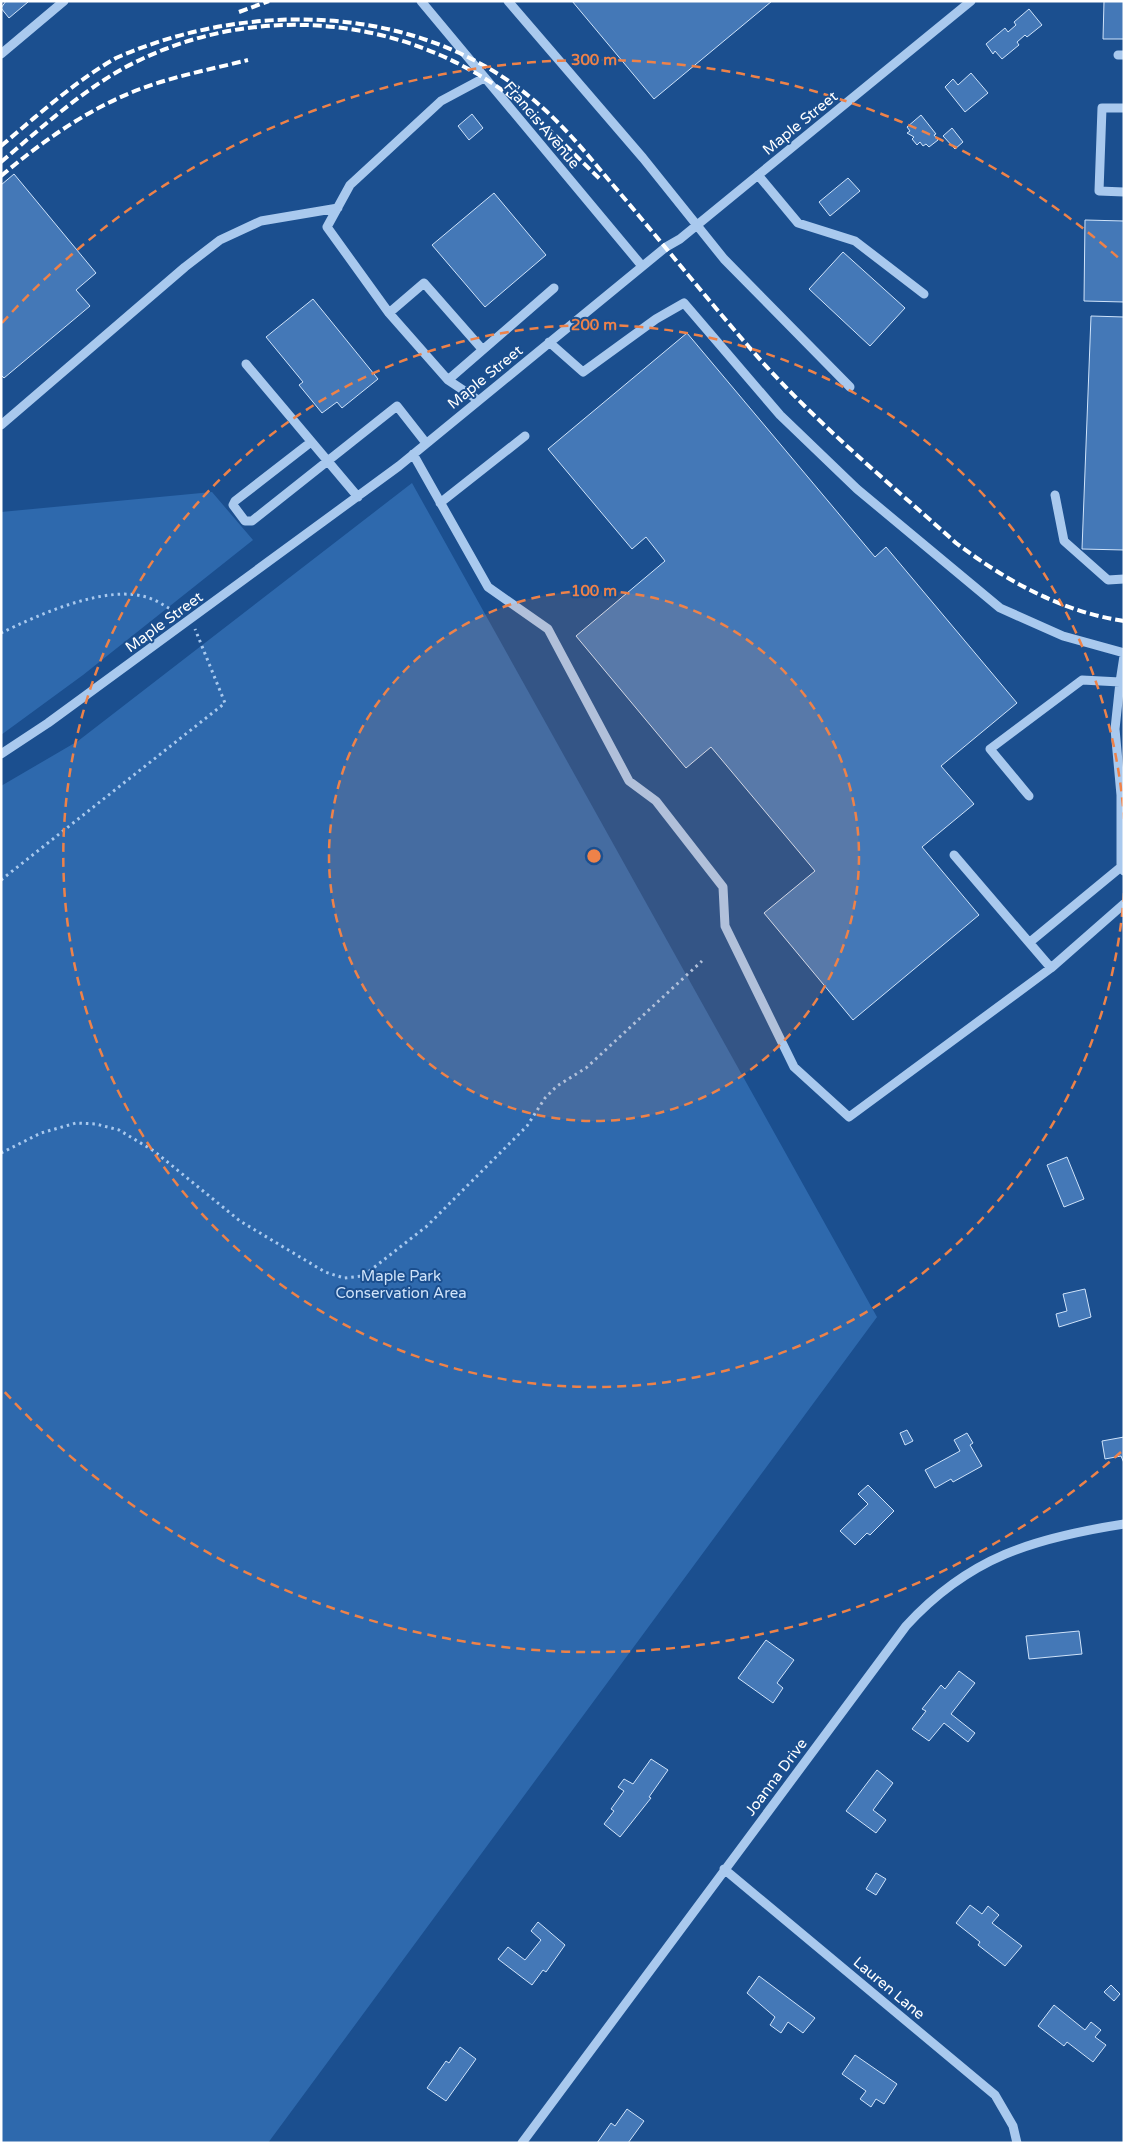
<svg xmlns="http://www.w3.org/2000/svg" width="1125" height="2144" font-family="'Varela Round',sans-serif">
	<rect width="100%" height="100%" fill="#1b4f8f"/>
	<path fill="#2e69ad" d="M412 483 877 1317 268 2143H1V786L78 741Z
		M212 492 253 540 83 675 1 735V512Z"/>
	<path fill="#4478b7" stroke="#cfe3fa" d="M6 1H27L28 2 9 18 1 8Z
		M572 1H772L654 99Z
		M1104 1H1124V39H1103Z
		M1029 9 1042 25 1027 37 1025 35 1017 42 1019 45 1002 59 995 51 993 54 986 44 1005 28 1008 32 1016 25 1014 22Z
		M971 73 988 93 965 112 945 87 953 79 958 85Z
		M472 114 483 128 469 140 458 126Z
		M921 115 936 134 934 135 938 140 929 147 926 144 923 146 920 142 917 145 912 139 914 137 907 133 910 131 907 127Z
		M952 128 963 142 955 149 943 136Z
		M14 174 96 273 76 290 90 306 4 378 1 375V185Z
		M848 178 860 191 830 216 819 202Z
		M494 193 546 255 485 307 432 245Z
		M1085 220 1124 221V302L1084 301Z
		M843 252 905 308 870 346 809 289Z
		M313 299 378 379 342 408 337 402 322 413 299 385 303 382 266 337Z
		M1091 316 1124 317V550L1082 549Z
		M687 333 875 557 886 547 1017 703 941 766 974 804 922 847 979 915 853 1020 764 913 815 871 711 747 686 768 576 636 665 561 646 537 632 549 548 449Z
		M1067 1157 1084 1199 1064 1207 1047 1165Z
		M1085 1289 1091 1317 1059 1327 1056 1314 1067 1311 1063 1294Z
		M907 1430 913 1441 905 1445 900 1433Z
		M967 1433 973 1443 970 1445 982 1466 953 1482 951 1479 935 1488 925 1470 960 1451 954 1440Z
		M1124 1437V1463L1121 1456 1105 1459 1102 1441Z
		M868 1485 894 1511 870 1535 867 1533 855 1545 840 1531 868 1504 858 1494Z
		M1079 1631 1082 1654 1029 1659 1026 1636Z
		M766 1640 794 1660 777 1683 783 1688 773 1703 738 1678Z
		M959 1671 975 1683 951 1714 975 1733 968 1742 944 1723 929 1741 912 1729 926 1711 922 1709 941 1685 945 1689Z
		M651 1759 668 1770 649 1797 651 1798 620 1837 604 1824 614 1811 611 1809 624 1791 618 1787 624 1779 633 1784Z
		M877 1770 893 1783 873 1810 886 1820 876 1833 846 1811Z
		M876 1873 886 1879 876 1895 866 1889Z
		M970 1905 982 1914 988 1906 999 1915 992 1923 1022 1946 1005 1966 978 1945 980 1942 956 1923Z
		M538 1922 565 1945 546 1972 543 1970 532 1985 498 1959 508 1947 525 1960 541 1940 531 1931Z
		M759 1976 815 2018 803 2033 788 2022 781 2033 770 2025 775 2017 747 1993Z
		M1111 1985 1120 1994 1114 2001 1104 1992Z
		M1054 2005 1085 2030 1091 2022 1101 2030 1095 2037 1106 2045 1093 2062 1067 2042 1064 2046 1038 2026Z
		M460 2047 476 2059 446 2101 427 2088 446 2061 449 2063Z
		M855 2055 897 2084 884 2104 876 2099 871 2107 860 2099 866 2091 842 2074Z
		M627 2109 644 2121 628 2143H597L611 2123 615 2126Z"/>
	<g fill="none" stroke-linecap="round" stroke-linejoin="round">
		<path stroke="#a9c9ee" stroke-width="3" stroke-dasharray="2.5 4" stroke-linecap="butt" d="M1 633C38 615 108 583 149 598 159 601 167 608 177 612
			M1 880 225 703 195 629
			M1 1153 41 1133 76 1123 96 1124 119 1130 154 1151 240 1221 325 1272 344 1278 363 1276 427 1226 527 1126 545 1098 557 1086 586 1068 702 961"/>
		<path stroke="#a9c9ee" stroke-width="9" d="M421 1 642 266
			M508 1 643 158 724 259 850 387
			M1 54 64 1
			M1118 55H1124
			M1124 108H1102L1099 191 1124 192
			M758 175 798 223 855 241 924 294
			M389 313 424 283 482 349
			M549 342 583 372 656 319 684 303 780 415 857 489 1000 608 1063 636 1124 653
			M246 364 358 497
			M448 380 554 288
			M478 400 448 380 389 313 327 227 350 185 441 101 484 78
			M1 425 185 267 220 240 261 221 338 208
			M311 442 235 501 233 505 245 521H252L397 406 426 443
			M413 454 488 587 548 629 629 781 656 801 723 887 725 926 794 1067 849 1117 1051 968 1124 904
			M1055 495 1064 541 1108 580 1124 579
			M440 503 525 436
			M1120 682 1115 729 1121 795V867L1124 871
			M1 754 48 723 399 466 666 247 680 239 971 1
			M1029 796 990 749 1082 680 1120 682 1124 656
			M954 855 1051 968
			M1030 942 1121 867
			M724 1869 995 2095 1013 2126 1017 2143
			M522 2143 906 1626C969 1557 1034 1538 1124 1524"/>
		<path stroke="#fff" stroke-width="4" stroke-dasharray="9 4" stroke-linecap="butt" d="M239 12 269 1
			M1 146C38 115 74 82 116 58 248 0 415 3 530 97 562 123 587 154 613 185 659 239 703 294 749 347 811 419 886 480 956 543 1005 580 1062 612 1124 621
			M1 162C40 129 79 93 124 68 237 7 375 11 484 78 528 105 564 145 601 180
			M1 176C44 140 88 109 140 89 175 76 212 69 248 60"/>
	</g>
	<circle cx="594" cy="856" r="265" fill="#ee8249" fill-opacity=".12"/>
	<g fill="none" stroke="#ee8249" stroke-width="2.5" stroke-dasharray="9 6">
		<circle cx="594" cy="856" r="265"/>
		<path d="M1124 893A531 531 0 1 1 1124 819"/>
		<path d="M1121 1452A796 796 0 0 1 2 1389M2 323A796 796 0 0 1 1121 260"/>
	</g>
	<g text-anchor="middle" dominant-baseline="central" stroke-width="4" stroke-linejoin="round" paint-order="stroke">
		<g font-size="15" fill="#fff" stroke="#1b4f8f">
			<text transform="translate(800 123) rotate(-39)">Maple Street</text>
			<text transform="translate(542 125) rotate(50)">Francis Avenue</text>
			<text transform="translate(485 377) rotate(-39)">Maple Street</text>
			<text transform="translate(164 622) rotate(-36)">Maple Street</text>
			<text transform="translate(776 1777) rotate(-53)">Joanna Drive</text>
			<text transform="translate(889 1988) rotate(40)">Lauren Lane</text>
		</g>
		<g font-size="15" fill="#cfe3fa" stroke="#1b4f8f">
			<text x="401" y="1276">Maple Park<tspan x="401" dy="17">Conservation Area</tspan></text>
		</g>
	</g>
	<circle cx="594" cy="856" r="8" fill="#ee8249" stroke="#1b4f8f" stroke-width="2.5"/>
	<g font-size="15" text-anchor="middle" font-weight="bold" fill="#ee8249" stroke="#1b4f8f" stroke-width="4" stroke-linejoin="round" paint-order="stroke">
		<text x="594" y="65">300 m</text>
		<text x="594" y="330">200 m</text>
		<text x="594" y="596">100 m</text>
	</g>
	<rect width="1125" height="2144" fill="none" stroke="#ffffff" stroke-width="5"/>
</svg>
